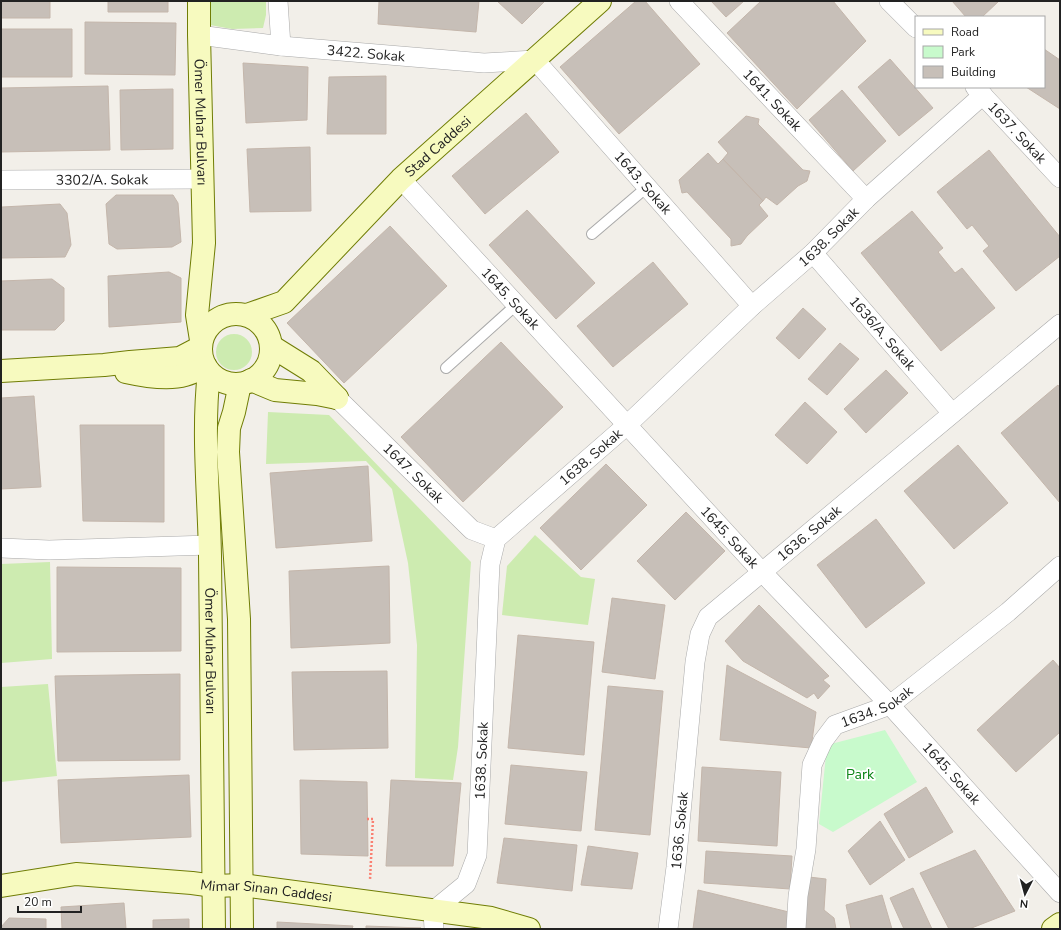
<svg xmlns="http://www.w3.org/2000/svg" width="1061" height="930" font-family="'Nunito Sans',sans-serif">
	<rect width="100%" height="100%" fill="#f2efe9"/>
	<path fill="#cdebb0" d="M210 1H266V15L263 28 232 29 210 25Z
		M216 352a18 18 0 1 1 36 0a18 18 0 1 1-36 0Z
		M268 412 329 415 471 562 458 747 453 780 415 778 417 645 408 563 392 489 366 461 266 464Z
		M535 535 581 577 595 579 588 625 502 615 507 566Z
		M50 562 52 659 1 663V564Z
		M48 684 57 776 1 782V687Z"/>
	<path fill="#c8facc" d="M885 730 917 782 833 832 819 824 827 745Z"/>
	<path fill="#c7bfb8" stroke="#c4b6ab" d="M1 1H50V18H1Z
		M108 1H168V12H108Z
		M379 1H479L476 32 378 24Z
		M497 1H545L522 24Z
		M636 1H645L700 64 619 134 560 67Z
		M711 1H744L726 17Z
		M761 1H833L866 41 797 109 727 33Z
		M952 1H999L982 17H966Z
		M85 22 176 23 175 75 85 74Z
		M1 29H72V77H1Z
		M1044 49 1060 60V109L1026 87H1044Z
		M890 59 933 108 899 136 858 87Z
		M243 63 308 67 307 120 246 123Z
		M386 76V134H327L329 77Z
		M108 86 110 150 1 152V88Z
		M173 89V149L121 150 120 90Z
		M842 90 886 141 853 171 809 120Z
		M526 113 559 152 485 214 452 176Z
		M746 116 759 119 758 124 803 170 810 171 807 181 798 186 777 205 766 197 763 201 723 159 728 153 718 142Z
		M310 147 311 211 250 212 247 149Z
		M989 150 1060 237V256L1016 291 983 251 989 246 972 225 967 229 937 192Z
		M708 153 718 164 723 159 763 201 759 205 768 216 747 236 741 244 731 246V239L687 192 682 193 679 180Z
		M116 195H173L178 203 181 242 172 247 117 249 109 244 106 204Z
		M60 204 67 213 71 245 65 257 1 258V208L2 207Z
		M527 210 595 283 556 319 489 245Z
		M912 211 943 248 938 252 955 273 962 268 995 308 941 351 861 253Z
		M390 226 447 286 344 383 287 323Z
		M653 262 688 304 613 367 577 326Z
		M169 272 181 278V322L109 327 108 276Z
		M52 279 64 288V321L55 330H1V281Z
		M803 308 826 329 799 359 776 338Z
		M501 342 563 407 463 502 401 437Z
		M840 343 859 359 827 395 808 379Z
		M886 370 908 393 866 433 844 409Z
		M1058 385 1060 388V503L1001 433Z
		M34 396 41 487 1 489V398Z
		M805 402 837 432 807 464 775 435Z
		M80 425H164V522L83 521Z
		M958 445 1008 503 954 549 904 491Z
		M606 464 647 505 581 570 540 528Z
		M368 466 372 541 276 548 270 473Z
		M686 512 725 551 675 600 637 561Z
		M876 519 925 583 866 628 817 565Z
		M389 566 390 643 291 648 289 571Z
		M57 567 181 568V651L57 652Z
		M612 598 665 605 655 679 602 672Z
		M759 605 829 676 823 680 830 686 818 699 814 693 807 698 743 661 725 641Z
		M518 635 594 642 584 755 508 748Z
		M1053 660 1060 668V732L1016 772 977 730Z
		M727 665 816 712 811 748 720 740Z
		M387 671 388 748 294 750 292 672Z
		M180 674V760L58 761 55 676Z
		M608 686 663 691 650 835 595 830Z
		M511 765 587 772 581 831 505 824Z
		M702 767 781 772 777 846 698 841Z
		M189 775 191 837 61 843 58 780Z
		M300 780 367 782 368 856 301 854Z
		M391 780 461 783 453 866H386Z
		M926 787 953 832 909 858 884 814Z
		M880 821 905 860 870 885 848 851Z
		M504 838 577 845 572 891 497 883Z
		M588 846 638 853 632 889 581 885Z
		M975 850 1015 911 969 929H949L920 873Z
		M706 851 792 856 790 889 704 883Z
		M809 877 826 879 824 910 834 918 836 929H804Z
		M913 888 932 929H904L890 898Z
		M698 890 793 913 791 929H693Z
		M882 895 892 929H851L846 905Z
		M124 903 126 929H62L61 907Z
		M9 918 46 919V929H1V927Z
		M189 919V929H153V920Z
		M277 922 353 926 352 929H277Z
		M366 926 421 928 366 929Z"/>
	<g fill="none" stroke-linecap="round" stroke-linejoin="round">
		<defs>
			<path id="lane" d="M592 234 647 187
				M446 368 516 305"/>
			<g id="street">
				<path d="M278 1 281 46"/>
				<path id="s1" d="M679 1 866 199"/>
				<path d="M889 1 916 28"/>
				<path id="s2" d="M199 35 281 46 484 63 535 60 752 306"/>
				<path id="s3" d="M975 87 1060 178"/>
				<path id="s4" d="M401 179 762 572 890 705 1060 893"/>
				<path id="s5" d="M1 180 203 179"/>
				<path id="s6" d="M813 253 952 413"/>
				<path id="s7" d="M337 398 472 530 496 539"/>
				<path d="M1 548 49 550 210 545"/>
				<path id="s8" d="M434 929 433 911 466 884 477 855 490 564 496 539 627 425 752 306 813 253 866 199 983 95"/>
				<path id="s9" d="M668 929 676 867 695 662 700 634 708 617 1060 324"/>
				<path id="s10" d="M796 929 798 896 806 849 812 765 823 741 835 725 890 705 1008 612 1060 566"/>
			</g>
			<g id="secondary">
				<path id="s11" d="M199 1V35L204 243 197 315 201 340"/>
				<circle cx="236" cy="349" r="35"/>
				<path id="s12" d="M247 315 284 302 401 179 600 1"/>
				<path d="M271 346 311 371 337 398"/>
				<path d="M1 371 104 365 130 362 180 358 201 347"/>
				<path d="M126 372C144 376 168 380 185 375 192 373 199 370 206 367"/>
				<path id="s13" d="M209 372C202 433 209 495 210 556 211 681 212 805 214 929"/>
				<path d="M251 380 275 390 317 394 337 398"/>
				<path d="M240 384 234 412 229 428 228 452 239 619 242 929"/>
				<path id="s14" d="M1 886 76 874 192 883 214 886 242 885 491 918 529 929"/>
				<path d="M1053 929 1060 924"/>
			</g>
		</defs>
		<use href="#lane" stroke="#a9a9a9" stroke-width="12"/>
		<use href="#street" stroke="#a9a9a9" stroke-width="20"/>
		<use href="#secondary" stroke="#707d05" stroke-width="24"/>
		<path stroke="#fa8072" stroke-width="2.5" stroke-dasharray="2 2" stroke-linecap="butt" d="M367 819H373L370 880"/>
		<use href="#lane" stroke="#fff" stroke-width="10"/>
		<use href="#street" stroke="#fff" stroke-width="19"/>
		<use href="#secondary" stroke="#f7fabf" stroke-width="22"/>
	</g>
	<g text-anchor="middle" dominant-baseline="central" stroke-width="3.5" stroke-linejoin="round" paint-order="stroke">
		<g font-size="14" fill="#222" stroke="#fff">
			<text stroke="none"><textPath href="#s2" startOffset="168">3422. Sokak</textPath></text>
			<text stroke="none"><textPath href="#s1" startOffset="136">1641. Sokak</textPath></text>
			<text stroke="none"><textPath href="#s11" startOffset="121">Ömer Muhar Bulvarı</textPath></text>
			<text stroke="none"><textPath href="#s3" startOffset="62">1637. Sokak</textPath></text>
			<text stroke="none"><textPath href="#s12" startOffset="258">Stad Caddesi</textPath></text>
			<text stroke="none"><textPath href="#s5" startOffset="101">3302/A. Sokak</textPath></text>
			<text stroke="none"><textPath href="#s2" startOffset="501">1643. Sokak</textPath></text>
			<text stroke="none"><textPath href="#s8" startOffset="858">1638. Sokak</textPath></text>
			<text stroke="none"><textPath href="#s4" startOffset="162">1645. Sokak</textPath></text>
			<text stroke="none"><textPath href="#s6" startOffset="106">1636/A. Sokak</textPath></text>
			<text stroke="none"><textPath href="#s8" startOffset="534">1638. Sokak</textPath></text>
			<text stroke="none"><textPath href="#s7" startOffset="107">1647. Sokak</textPath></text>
			<text stroke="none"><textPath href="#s9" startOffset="447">1636. Sokak</textPath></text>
			<text stroke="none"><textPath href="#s4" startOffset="486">1645. Sokak</textPath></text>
			<text stroke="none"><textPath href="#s13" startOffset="279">Ömer Muhar Bulvarı</textPath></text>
			<text stroke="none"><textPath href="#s10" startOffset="257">1634. Sokak</textPath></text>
			<text stroke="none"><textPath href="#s8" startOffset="186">1638. Sokak</textPath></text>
			<text stroke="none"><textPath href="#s4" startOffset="810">1645. Sokak</textPath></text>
			<text stroke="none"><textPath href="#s9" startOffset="99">1636. Sokak</textPath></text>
			<text stroke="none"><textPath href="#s14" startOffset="267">Mimar Sinan Caddesi</textPath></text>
		</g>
		<g font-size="14" fill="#0c8416" stroke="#fff">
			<text x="860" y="774">Park</text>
		</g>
	</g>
	<rect width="1061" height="930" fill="none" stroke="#222222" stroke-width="4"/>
	<rect x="915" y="16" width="130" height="72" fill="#ffffff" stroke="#a7a7a7"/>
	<rect x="923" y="29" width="20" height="6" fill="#f7fabf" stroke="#a7a7a7"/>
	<text x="951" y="36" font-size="12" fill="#222222">Road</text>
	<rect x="923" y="46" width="20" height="12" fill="#c8facc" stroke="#a7a7a7"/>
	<text x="951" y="56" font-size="12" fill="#222222">Park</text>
	<rect x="923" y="66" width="20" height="12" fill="#c7bfb8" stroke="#a7a7a7"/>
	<text x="951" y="76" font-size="12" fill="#222222">Building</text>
	<g transform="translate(1025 894) rotate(186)" stroke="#ffffff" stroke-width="3" paint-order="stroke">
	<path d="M0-3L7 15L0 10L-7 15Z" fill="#222222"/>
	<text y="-6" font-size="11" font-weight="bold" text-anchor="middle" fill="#222222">N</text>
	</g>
	<path d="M18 906v6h63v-6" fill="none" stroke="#222222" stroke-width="2"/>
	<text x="24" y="906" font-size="12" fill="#222222" stroke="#ffffff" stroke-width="3" paint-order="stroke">20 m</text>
</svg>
